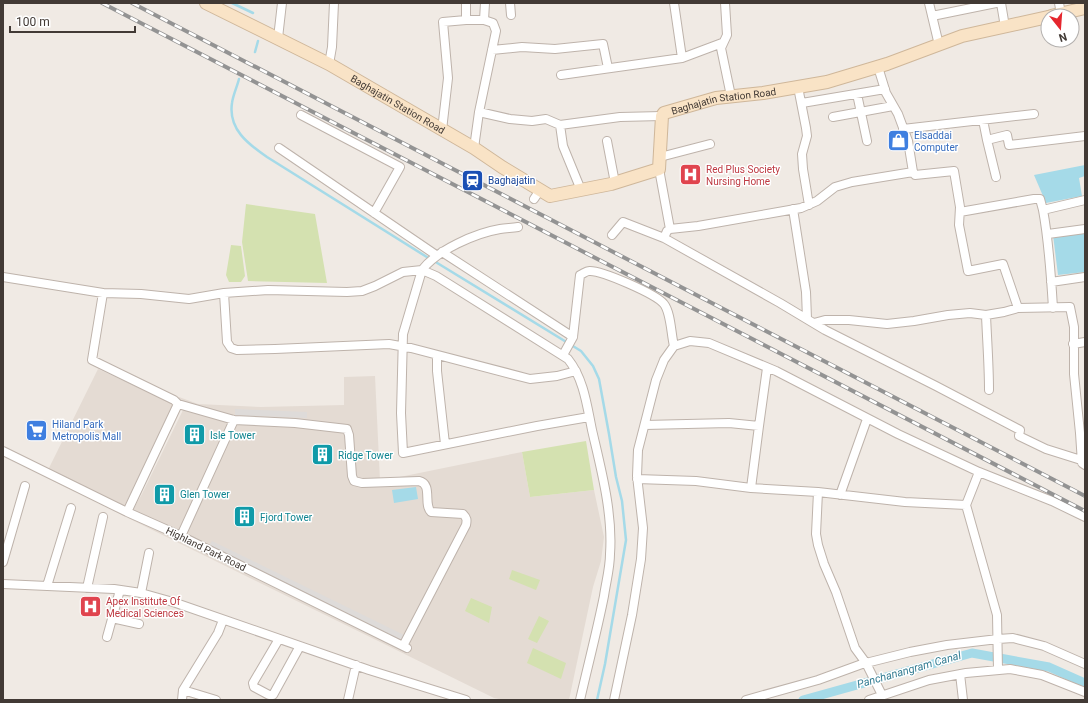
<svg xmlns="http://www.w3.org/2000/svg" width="1088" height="703" font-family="Roboto,sans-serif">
	<rect width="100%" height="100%" fill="#f0eae4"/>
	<path fill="#e4dbd3" d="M98 369 170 402 173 407 124 507 48 470Z
		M375 376 380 481 522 452 530 497 594 490 604 537 601 561 593 587 569 700H504L494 698 128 518 142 494 183 410 178 399 179 397 198 404 261 407 344 405V377Z"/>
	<path fill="#d4e1b0" d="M246 204 315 214 327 283 248 281 242 242Z
		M231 245 241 246 245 276 241 282H229L226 275Z
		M586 441 594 490 530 497 522 452Z
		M512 570 540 580 536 590 509 579Z
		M471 598 492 607 489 623 465 611Z
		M539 616 549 621 537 643 528 639Z
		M533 648 566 663 561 679 527 663Z"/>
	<path fill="#dedbd9" d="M235 409 307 412V418L235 415Z
		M212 541 404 635 401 641 209 546Z"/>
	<path fill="#a5dae8" d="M1085 165V176L1079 178 1082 196 1046 203 1034 175Z
		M1085 230V272L1058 275 1053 235Z
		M416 487 418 499 394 503 392 490Z"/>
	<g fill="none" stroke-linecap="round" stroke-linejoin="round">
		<path stroke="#a5dae8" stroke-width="2.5" d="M232 3 253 13
			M255 52 258 41
			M239 79C237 87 233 95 232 103 228 129 248 144 267 157L430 259
			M434 261 581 351 593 366 599 379 609 434 616 477 622 501 626 540 605 664 597 700"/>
		<path stroke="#a5dae8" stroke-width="9" d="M803 700 972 653 1049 667 1085 683"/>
		<defs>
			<path id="street" d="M510 3 511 15
				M674 3 682 58
				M725 3 727 35 721 48 731 96
				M929 3 939 45
				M1001 3 1005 27
				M1059 3 1061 14
				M932 16 996 3
				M466 20H484
				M278 38 282 3
				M492 50 522 47 555 49 603 44 608 68
				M329 64 332 47 334 3
				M878 67 886 93 898 114 908 141 913 172 915 175 954 171 960 207 959 225 968 271 1003 264 1018 308 1070 307 1074 327V374L1080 433 1082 463 1085 465
				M561 75 682 58 722 43
				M798 87 806 128 807 136 802 154 803 169 809 205
				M857 94 867 141
				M802 103 885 89
				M479 112 510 119 532 121 546 119 560 125 620 117 662 116
				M301 115 400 167 374 213
				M833 117 893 106
				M983 120 987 140 1007 135 1009 145 1085 136
				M560 125 563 146 581 190
				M903 129 1034 114
				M442 130 448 78 443 22 466 20V3
				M987 140 996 177
				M607 141 615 183
				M279 148 436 255
				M474 148 479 112 496 31 493 23 484 20 485 3
				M660 157 710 144
				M659 169 670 229 698 226 801 208 817 201 835 187 852 182 913 172
				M534 199 540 190
				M793 209 806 292 807 319
				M1043 210C1049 242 1051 275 1053 308
				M960 212 1034 199H1040L1043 210 1085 200
				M670 229 667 231 664 238 780 303 825 330 936 386 1020 430 1019 436 1046 449 1081 460
				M1048 234 1085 229
				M612 235 623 222 664 238
				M442 252 573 337
				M3 277 103 293 141 294 189 299 224 293 268 290 347 292 362 291 375 286 403 272 422 270C437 250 476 233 500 229 506 228 512 228 518 227
				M1051 282 1085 277
				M103 293 92 360 174 400 178 404 234 420 295 423 347 429 349 435 352 476 354 481 362 483 419 481C433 484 423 504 431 512L463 514C467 518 467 520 466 525L403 646
				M224 293 227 342 231 348 237 350 275 349 389 344 411 348 530 379 557 376 576 371
				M986 315C987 340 989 365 989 390
				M814 323 825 320H849L887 324 914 321 948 315 970 313 986 315 1004 312 1018 308
				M1073 344 1085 342
				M437 355V371L445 444
				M563 355 573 337 580 275C583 274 586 271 589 271 601 270 656 294 664 304 671 313 671 334 674 346
				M767 368 759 426 751 488 818 492 816 534 818 545 824 564 836 592 855 648 866 663 882 695
				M645 425 729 423 759 426
				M3 451 127 512 181 536 407 648
				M637 479 696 481 751 488
				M818 492 905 502 966 505 997 615 998 670
				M840 495 867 419
				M966 505 979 472
				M127 512 178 404
				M181 536 234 420
				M3 562 25 486
				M3 584 114 589 141 593 173 602 369 670 466 700
				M47 586 71 508
				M87 588 103 517
				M141 593 149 553
				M112 618 139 624
				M107 637 120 590
				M279 639 253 683 254 687 269 695H273L300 646
				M960 674 963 700
				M183 690 216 700
				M182 700 183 690 218 633 223 620
				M348 700 356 665
				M580 700C588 665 597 631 604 596 606 582 610 568 610 554 613 513 601 469 592 430 587 406 584 379 568 359L436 276 422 270 403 334 401 413 403 453 537 426 589 417
				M614 700 632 615 641 559 643 528 637 476 638 450 656 380 664 360 674 346 690 341 709 343 776 371 898 434 979 472 1052 501 1085 517
				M746 700 818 680 862 664 910 652 947 645 998 639 1013 638 1044 646 1085 664
				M869 700 929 680 966 673 1010 669 1042 675 1085 692"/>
			<g id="secondary">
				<path id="s1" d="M206 3 329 64 474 148 502 167 550 196 611 184 659 169 662 116 664 113 716 98 763 93 827 82 887 64 962 36 1048 17"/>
				<path d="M1051 16 1085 8"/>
			</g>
		</defs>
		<use href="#street" stroke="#beb3ab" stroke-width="10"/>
		<use href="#secondary" stroke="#cfb79a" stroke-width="14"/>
		<use href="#street" stroke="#fff" stroke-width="8"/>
		<use href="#secondary" stroke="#f9e3c6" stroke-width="12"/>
		<defs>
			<path id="rail" d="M102 3 1085 511
				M132 3 1085 496"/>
		</defs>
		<use href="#rail" stroke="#939393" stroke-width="4"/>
		<use href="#rail" stroke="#fff" stroke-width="2.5" stroke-dasharray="8" stroke-linecap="butt"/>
	</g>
	<defs>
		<symbol id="shop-square" viewBox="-11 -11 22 22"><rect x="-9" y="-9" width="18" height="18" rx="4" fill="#3f7fe0" stroke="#fff"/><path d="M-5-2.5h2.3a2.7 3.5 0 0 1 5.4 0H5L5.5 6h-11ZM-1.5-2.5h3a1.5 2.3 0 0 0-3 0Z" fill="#fff"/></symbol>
		<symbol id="hospital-square" viewBox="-11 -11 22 22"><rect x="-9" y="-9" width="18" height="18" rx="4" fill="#e0444e" stroke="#fff"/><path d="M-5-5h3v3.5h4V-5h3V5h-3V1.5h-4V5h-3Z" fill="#fff"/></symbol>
		<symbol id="station-square" viewBox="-11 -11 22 22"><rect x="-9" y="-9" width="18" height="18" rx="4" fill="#1a4fb4" stroke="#fff"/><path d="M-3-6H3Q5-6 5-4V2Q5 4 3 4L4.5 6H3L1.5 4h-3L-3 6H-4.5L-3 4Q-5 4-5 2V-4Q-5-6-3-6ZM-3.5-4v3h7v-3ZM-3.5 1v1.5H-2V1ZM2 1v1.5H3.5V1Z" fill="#fff"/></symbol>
		<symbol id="supermarket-square" viewBox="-11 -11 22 22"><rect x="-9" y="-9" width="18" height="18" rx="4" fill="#3f7fe0" stroke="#fff"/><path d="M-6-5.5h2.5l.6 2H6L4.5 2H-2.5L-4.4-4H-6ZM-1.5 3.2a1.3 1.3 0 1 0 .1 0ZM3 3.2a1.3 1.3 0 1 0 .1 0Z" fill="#fff"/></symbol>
		<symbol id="building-square" viewBox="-11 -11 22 22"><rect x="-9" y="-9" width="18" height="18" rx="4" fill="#0f9aa8" stroke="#fff"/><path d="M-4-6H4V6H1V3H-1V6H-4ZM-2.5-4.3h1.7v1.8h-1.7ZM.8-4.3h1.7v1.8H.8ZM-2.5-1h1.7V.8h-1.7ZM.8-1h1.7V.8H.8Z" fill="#fff"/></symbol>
	</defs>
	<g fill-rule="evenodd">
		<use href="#shop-square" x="886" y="128" width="25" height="25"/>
		<use href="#hospital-square" x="678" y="162" width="25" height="25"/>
		<use href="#station-square" x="460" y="168" width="25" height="25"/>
		<use href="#supermarket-square" x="24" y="418" width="25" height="25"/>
		<use href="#building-square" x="182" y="422" width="25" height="25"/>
		<use href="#building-square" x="310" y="442" width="25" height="25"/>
		<use href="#building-square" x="152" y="482" width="25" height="25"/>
		<use href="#building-square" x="232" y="504" width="25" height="25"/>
		<use href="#hospital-square" x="78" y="594" width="25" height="25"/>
	</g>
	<g text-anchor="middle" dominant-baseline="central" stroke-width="3" stroke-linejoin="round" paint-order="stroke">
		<g font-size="10" fill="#423a35" stroke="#fff">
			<text stroke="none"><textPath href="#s1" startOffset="625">Baghajatin Station Road</textPath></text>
			<text stroke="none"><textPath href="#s1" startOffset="217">Baghajatin Station Road</textPath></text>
			<text transform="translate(206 549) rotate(26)">Highland Park Road</text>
		</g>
		<g font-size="10" fill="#366cbe" stroke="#fff" text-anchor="start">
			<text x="914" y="135">Elsaddai<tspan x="914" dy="12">Computer</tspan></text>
			<text x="52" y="424">Hiland Park<tspan x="52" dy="12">Metropolis Mall</tspan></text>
		</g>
		<g font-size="10" fill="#be3a42" stroke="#fff" text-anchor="start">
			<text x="706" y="169">Red Plus Society<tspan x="706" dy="12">Nursing Home</tspan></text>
			<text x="106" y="601">Apex Institute Of<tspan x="106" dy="12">Medical Sciences</tspan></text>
		</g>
		<g font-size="10" fill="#164399" stroke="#fff" text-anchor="start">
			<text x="488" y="180">Baghajatin</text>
		</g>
		<g font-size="10" fill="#0d838f" stroke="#fff" text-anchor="start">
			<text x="210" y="435">Isle Tower</text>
			<text x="338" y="455">Ridge Tower</text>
			<text x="180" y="494">Glen Tower</text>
			<text x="260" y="517">Fjord Tower</text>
		</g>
		<g font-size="11" font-style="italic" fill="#357e94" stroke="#fff">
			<text transform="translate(909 670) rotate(-16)">Panchanangram Canal</text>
		</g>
	</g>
	<rect width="1088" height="703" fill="none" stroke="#423a35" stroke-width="8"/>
	<g transform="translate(1060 28) rotate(163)"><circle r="19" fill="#ffffff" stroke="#b3b0ae"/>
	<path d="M0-3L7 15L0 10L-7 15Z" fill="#e5272e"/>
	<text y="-6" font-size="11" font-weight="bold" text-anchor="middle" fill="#423a35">N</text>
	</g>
	<path d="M10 26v6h125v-6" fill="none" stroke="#423a35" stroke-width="2"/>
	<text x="16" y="26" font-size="12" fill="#423a35" stroke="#ffffff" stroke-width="3" paint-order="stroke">100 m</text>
</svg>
